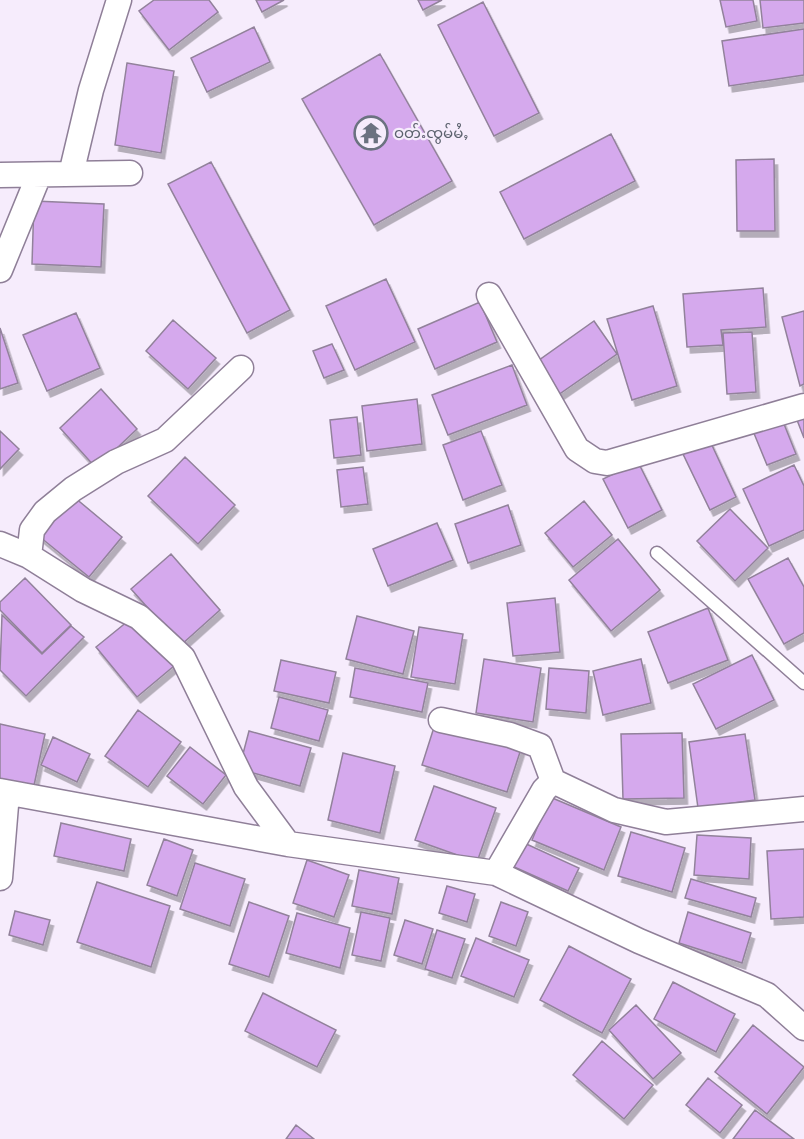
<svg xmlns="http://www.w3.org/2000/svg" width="804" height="1139" font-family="'Nunito Sans','Noto Sans Myanmar',sans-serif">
	<defs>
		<filter id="shadow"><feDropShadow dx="3.5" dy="6" stdDeviation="0" flood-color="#0004"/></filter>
	</defs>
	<rect width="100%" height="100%" fill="#f6ecfc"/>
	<path fill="#d5a9ed" stroke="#92829b" stroke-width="1.5" filter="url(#shadow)" d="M154 0H209L218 12 169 50 139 11Z
		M256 0H284L262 12Z
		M418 0H442L423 10Z
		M720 0H753L757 21 726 27Z
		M760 0H804V23L763 28Z
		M483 2 539 113 494 136 438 25Z
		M254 27 270 62 207 92 191 58Z
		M804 29V75L729 86 722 41Z
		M380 54 452 181 374 225 302 99Z
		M127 63 174 71 161 153 115 145Z
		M611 134 635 181 524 239 500 192Z
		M774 159 775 231H737L736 160Z
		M211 162 290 310 247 333 168 184Z
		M34 201 104 204 101 267 32 264Z
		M386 279 415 342 355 370 326 306Z
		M763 288 766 327 721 330 723 345 687 347 683 294Z
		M480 302 497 342 435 369 418 329Z
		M653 306 677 386 632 400 607 319Z
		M804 311V384L800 386 782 317Z
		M76 313 100 368 47 391 23 335Z
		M173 320 216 358 188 389 146 351Z
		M594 321 617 354 558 395 535 363Z
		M0 328 18 383 0 389Z
		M752 332 756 392 727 394 723 333Z
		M332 344 344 370 324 378 313 351Z
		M512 365 527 405 448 435 432 395Z
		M101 389 137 429 96 468 60 428Z
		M417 399 422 444 367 451 362 406Z
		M357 417 361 455 334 458 330 420Z
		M804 418V438L797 420Z
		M782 419 796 454 767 465 753 431Z
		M0 431 19 449 0 469Z
		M481 431 502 485 463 500 443 445Z
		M710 441 736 497 710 510 683 454Z
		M185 457 235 505 198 544 148 496Z
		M638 462 662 510 628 528 603 479Z
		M794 465 804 486V530L769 546 743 489Z
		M363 467 368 504 341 507 337 470Z
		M74 497 122 537 89 577 40 537Z
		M584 501 612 535 573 567 545 533Z
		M508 505 521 545 468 563 455 524Z
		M730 509 768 548 735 581 697 541Z
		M437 523 453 560 388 586 373 549Z
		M618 539 660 590 611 631 569 580Z
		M171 554 220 610 181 645 131 589Z
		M788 558 804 587V633L784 644 748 579Z
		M25 578 71 625 42 653 0 610V602Z
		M555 598 560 652 513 656 507 603Z
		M708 608 728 660 668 683 648 632Z
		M2 615 42 654 71 626 84 637 26 696 0 670Z
		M357 616 414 631 403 674 346 659Z
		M133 617 174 666 137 697 96 647Z
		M419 627 463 634 455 684 411 677Z
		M752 655 774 700 716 729 693 684Z
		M484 659 541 668 533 722 476 713Z
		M641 659 651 703 603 715 593 671Z
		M281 660 336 672 329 703 274 691Z
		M355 668 428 683 422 712 350 697Z
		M549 668 589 671 586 713 546 709Z
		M279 697 328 710 319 741 271 728Z
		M138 710 181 742 148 787 105 756Z
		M436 721 521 749 507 792 422 765Z
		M0 724 45 734 33 790 0 783Z
		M249 731 311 748 300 786 239 769Z
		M682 733 684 798 623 799 621 734Z
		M745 734 755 800 698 808 689 742Z
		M53 737 90 754 77 782 41 765Z
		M190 747 226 775 203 804 167 776Z
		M343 753 395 766 380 833 328 820Z
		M434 786 496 808 477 862 415 840Z
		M550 797 621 827 604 870 532 840Z
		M61 823 131 839 124 871 54 856Z
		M631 832 685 848 672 892 618 876Z
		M697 835 751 838 749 879 694 875Z
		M164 839 193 850 177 896 147 885Z
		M522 842 579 868 568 891 512 866Z
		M804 849V917L771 919 767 851Z
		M307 860 349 875 334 917 293 903Z
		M195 863 245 879 230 926 180 909Z
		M359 870 399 878 392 914 352 906Z
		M691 879 756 898 751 917 685 898Z
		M97 882 170 906 151 967 77 942Z
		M447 886 475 894 467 922 439 913Z
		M249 902 289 916 269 977 229 964Z
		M501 902 528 912 516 946 489 936Z
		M15 911 50 920 43 945 9 935Z
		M361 912 390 918 381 961 352 955Z
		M688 912 751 933 742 963 679 943Z
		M297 913 350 928 340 968 286 953Z
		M405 920 433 929 422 964 394 955Z
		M437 930 465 939 452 978 425 969Z
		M476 938 529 960 514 997 461 976Z
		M569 946 631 979 602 1033 540 1000Z
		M673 982 735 1014 716 1052 654 1019Z
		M263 993 336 1030 317 1067 245 1031Z
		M636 1005 681 1053 653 1079 609 1030Z
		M753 1025 804 1067 767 1114 715 1072Z
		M602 1041 653 1085 624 1119 573 1075Z
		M708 1078 742 1105 720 1133 686 1105Z
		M755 1110 794 1139H733Z
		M296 1125 314 1139H286Z"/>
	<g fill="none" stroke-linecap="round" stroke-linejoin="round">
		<defs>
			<path id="lane" d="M657 553 804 683"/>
			<path id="street" d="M71 174 91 90 119 0
				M0 175 130 173
				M0 270 39 175
				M489 295 577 449 595 461 607 463 804 406
				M0 544 29 556 83 590 139 617 183 658 246 787 288 844
				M29 556 32 530 45 512 73 489 116 462 165 440 241 368
				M441 720 510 735 540 746 553 781
				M0 791 288 844 496 873 639 941 767 995 804 1028
				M496 873 544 790 553 781 614 810 666 822 804 809
				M0 878 7 793"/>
		</defs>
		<use href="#lane" stroke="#8f7f98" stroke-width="15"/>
		<use href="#street" stroke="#8f7f98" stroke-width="27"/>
		<use href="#lane" stroke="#fff" stroke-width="12"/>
		<use href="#street" stroke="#fff" stroke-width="24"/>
	</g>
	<defs>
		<symbol id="temple-ring" viewBox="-11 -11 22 22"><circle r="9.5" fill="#f6ecfc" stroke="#6b7280" stroke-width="1.5"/><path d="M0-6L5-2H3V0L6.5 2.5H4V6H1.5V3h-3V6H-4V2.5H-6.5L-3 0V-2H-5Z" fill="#6b7280"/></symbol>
	</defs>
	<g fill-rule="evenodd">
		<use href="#temple-ring" x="352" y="114" width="38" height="38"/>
	</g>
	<g text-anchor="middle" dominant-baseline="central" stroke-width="4.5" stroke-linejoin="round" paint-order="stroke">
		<g font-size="15" fill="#5b616d" stroke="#f6ecfc" text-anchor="start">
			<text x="394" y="133">ဝတ်ႉၸွမ်မႆႇ</text>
		</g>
	</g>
</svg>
